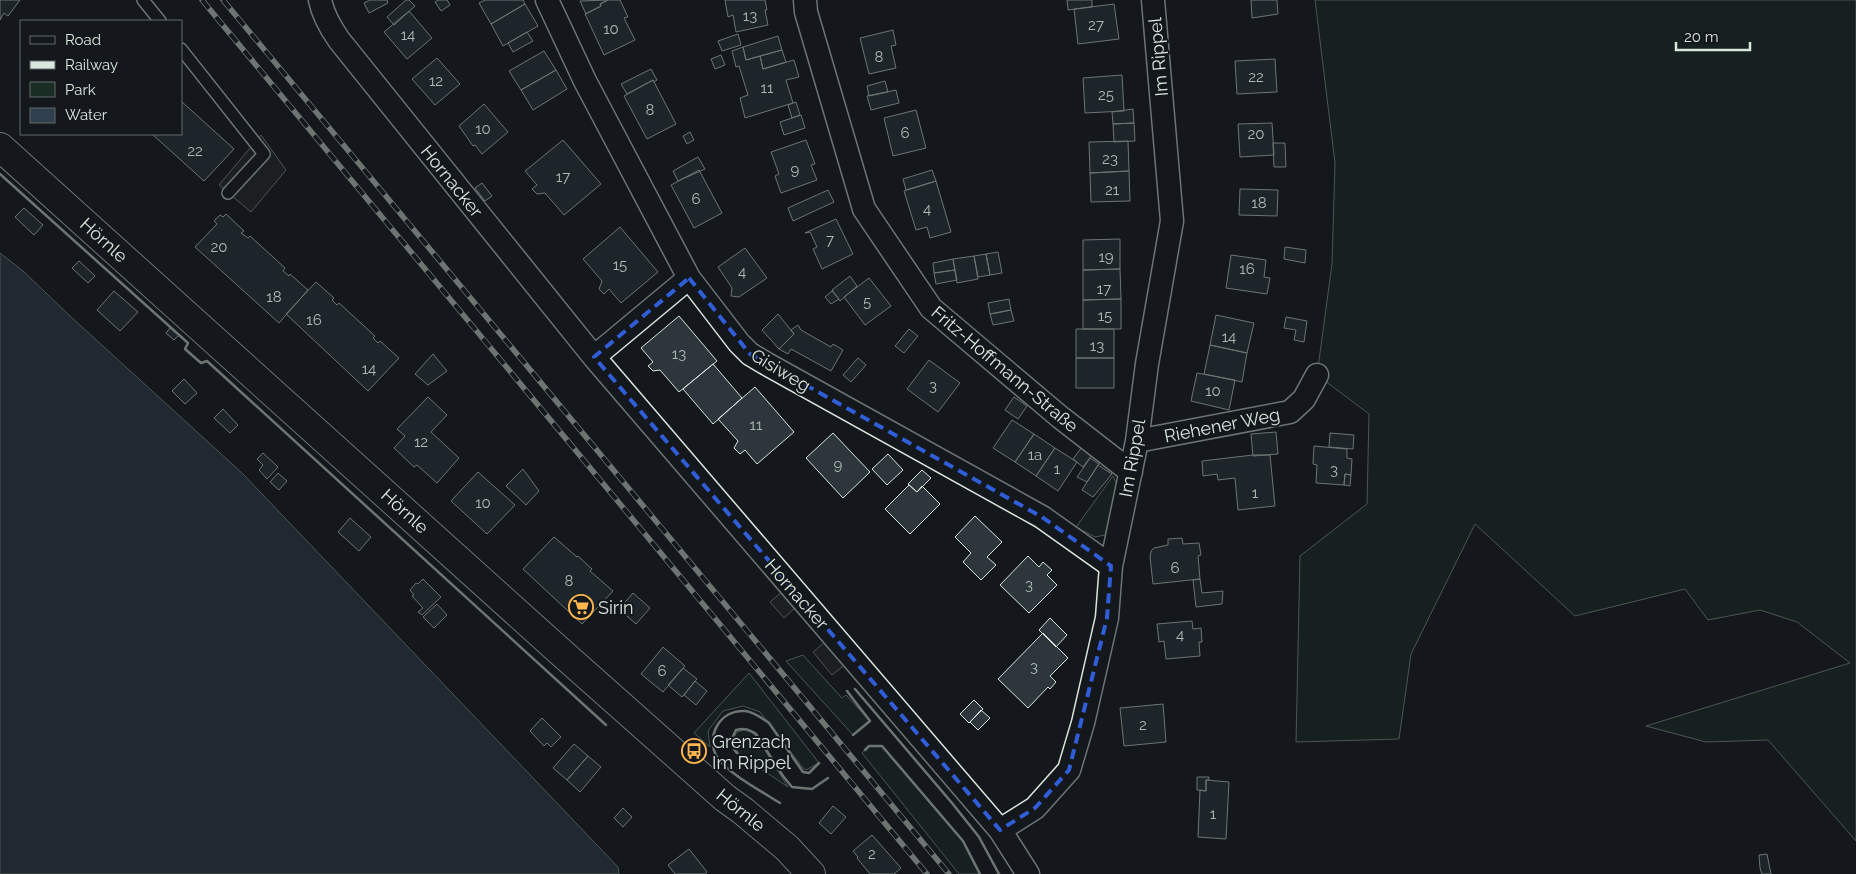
<svg xmlns="http://www.w3.org/2000/svg" width="1856" height="874" font-family="Raleway,sans-serif">
	<rect width="100%" height="100%" fill="#14181c"/>
	<path fill="#1a2d24" stroke="#939e99" d="M1315 0H1856V841L1768 740 1706 742 1646 726 1850 663 1797 622 1760 610 1708 620 1685 589 1575 616 1475 524 1411 654 1399 739 1296 742 1300 556 1367 504 1369 414 1317 375 1332 264 1335 163Z
		M1113 476 1118 487 1110 529 1105 535 1095 537 1076 527Z
		M803 655 842 698 846 695 870 721 853 735 786 661Z
		M749 673 819 763 806 770 803 768 760 712 743 706 723 711 708 731 710 747 694 733Z
		M744 730 751 732 756 736 788 787 739 754 733 743 734 737 737 732Z
		M869 746H882L963 841 980 874H959L862 753Z"/>
	<path fill="#24282b" stroke="#939e99" d="M261 135 286 170 251 212 219 185Z
		M784 590 797 606 784 618 770 602Z
		M826 641 846 664 832 675 813 652Z"/>
	<path fill="#2f3f4d" stroke="#939e99" d="M0 253 23 271 70 316 242 473 618 867 619 874H0Z"/>
	<path fill="#2c363c" stroke="#d8e6dc" d="M0 0H20L8 16 4 13 0 20Z
		M370 0H387L388 3 369 13 364 3Z
		M406 0H409L415 6 394 25 387 17Z
		M438 0H447L450 5 441 11 435 2Z
		M485 0H523L525 4 491 24 479 3Z
		M608 0H620L628 17 624 18 635 40 604 55 585 14 601 6 600 4Z
		M608 0 600 4 601 6 586 14 580 1Z
		M725 0H765L767 10H765L768 25 736 32 733 15 728 17Z
		M1067 0H1092V7L1068 10Z
		M1251 0H1277L1278 14 1252 18Z
		M525 4 538 26 503 46 491 24Z
		M1114 4 1119 39 1078 44 1074 9Z
		M409 11 432 38 407 59 384 32Z
		M893 30 896 45 891 46 896 68 869 74 860 38Z
		M527 32 533 41 513 52 508 43Z
		M738 34 741 45 722 51 718 41Z
		M778 36 782 50 746 60 743 47Z
		M743 47 746 60 760 56 763 69 794 60 799 77 786 80 793 103 745 118 740 98 748 95 739 66 736 67 732 51Z
		M782 50 786 62 763 69 760 56Z
		M544 51 556 70 521 90 509 71Z
		M721 55 725 65 715 69 711 59Z
		M437 58 460 84 435 105 412 79Z
		M1275 59 1277 92 1237 94 1235 61Z
		M651 69 657 80 654 82 653 80 627 94 621 84Z
		M556 70 567 89 533 110 521 90Z
		M1122 75 1124 111 1085 113 1083 78Z
		M653 80 676 124 647 139 624 96Z
		M885 81 888 92 869 96 867 86Z
		M896 90 899 103 871 110 867 96Z
		M181 101 234 149 204 181 152 134H181Z
		M796 102 800 115 792 118 788 105Z
		M484 104 508 132 482 154 475 145 473 146 459 126Z
		M1133 109 1134 123 1113 124 1112 112Z
		M916 110 926 148 893 156 884 118Z
		M801 115 805 128 784 135 780 122Z
		M1134 123 1135 141 1114 142 1113 124Z
		M1272 123 1274 155 1240 157 1238 124Z
		M690 132 694 140 687 144 683 136Z
		M563 140 601 184 564 215 545 193 537 194 532 189 537 185 525 171Z
		M806 140 815 164 811 165 817 180 781 193 775 176 779 174 771 152Z
		M1128 141 1129 171 1090 173 1089 142Z
		M1273 143H1285L1286 167H1274Z
		M698 157 705 169 678 181 673 171Z
		M699 170 722 213 694 228 671 185Z
		M932 170 936 181 906 190 903 179Z
		M1129 171 1130 201 1091 202 1090 173Z
		M936 181 951 232 930 238 927 227 916 230 904 191Z
		M482 183 492 196 485 201 475 188Z
		M1240 189 1278 190 1277 216 1239 215Z
		M828 190 834 202 793 221 788 208Z
		M24 208 43 225 34 235 15 217Z
		M226 214 244 231 241 233 248 238 250 236 285 268 283 271 289 276 290 274 308 290 279 323 195 247 217 224 214 221 220 215 223 217Z
		M836 219 853 254 822 269 813 249 817 247 810 232 805 233Z
		M620 227 658 272 621 303 609 289 604 294 599 289 602 281 583 259Z
		M1120 239V269L1083 270V240Z
		M1285 247 1306 250 1305 263 1284 259Z
		M745 248 767 278 739 297 731 296 732 288 718 267Z
		M998 252 1002 273 990 275 986 254Z
		M986 254 990 275 978 277 974 256Z
		M1231 255 1266 260 1264 277 1270 278 1267 294 1226 288Z
		M974 256 978 279 957 283 953 259Z
		M953 259 955 270 934 273 933 263Z
		M79 261 95 276 88 283 72 268Z
		M1120 269 1121 299 1083 300V270Z
		M955 270 957 280 936 284 934 273Z
		M850 276 857 286 840 301 832 290Z
		M869 278 891 306 865 325 844 297Z
		M316 282 334 298 332 300 337 305 339 303 375 336 373 338 378 343 380 341 399 358 368 391 286 314Z
		M114 291 138 312 120 331 97 310Z
		M832 291 839 299 831 304 825 297Z
		M1009 299 1011 310 990 314 988 303Z
		M1121 299V329H1083V300Z
		M1011 310 1014 321 993 325 990 314Z
		M778 314 794 334 779 349 762 330Z
		M1216 315 1254 323 1247 353 1210 345Z
		M679 316 717 361 679 392 660 370 653 371 648 366 653 362 641 348Z
		M1286 317 1307 321 1304 342 1294 340 1296 330 1284 328Z
		M798 325 801 330 831 347 833 344 843 350 831 371 791 349 788 354 779 349 794 334 791 330Z
		M170 328 179 335 174 340 166 333Z
		M909 329 918 336 904 353 895 346Z
		M1076 329H1114V358H1076Z
		M1210 345 1247 353 1242 382 1204 374Z
		M433 354 447 371 428 385 415 374Z
		M858 358 866 365 851 382 843 375Z
		M1076 358H1114V388H1076Z
		M929 360 960 383 938 412 907 389Z
		M713 364 742 398 713 424 683 389Z
		M1197 373 1235 380 1229 410 1191 401Z
		M184 379 197 393 185 404 172 391Z
		M755 387 794 432 757 464 745 450 740 454 734 448 738 441 718 419Z
		M428 397 447 415 431 432 459 458 437 483 417 465 414 467 394 448 405 436 397 429Z
		M1014 397 1027 406 1018 419 1005 410Z
		M223 409 238 425 230 433 214 418Z
		M1012 420 1034 434 1015 462 993 448Z
		M1276 432 1278 454 1253 456 1251 434Z
		M833 433 870 472 843 498 806 458Z
		M1330 433 1354 435 1353 449 1329 447Z
		M1034 434 1055 448 1036 476 1015 462Z
		M1314 446 1347 449V458L1352 459 1351 475 1345 474 1344 485 1316 483 1317 465 1313 464Z
		M1082 447 1092 455 1083 467 1073 459Z
		M1055 448 1077 462 1058 491 1036 476Z
		M263 453 278 467 267 479 259 470 263 465 257 459Z
		M888 454 903 470 887 485 872 469Z
		M1253 455H1270L1275 506 1238 510 1235 478 1218 480 1217 474 1203 476 1202 461Z
		M1090 458 1099 464 1087 482 1077 477Z
		M1098 465 1112 474 1093 497 1082 490Z
		M523 469 539 491 526 505 506 486Z
		M922 470 931 478 917 492 908 484Z
		M478 472 515 505 487 534 451 501Z
		M278 473 287 481 279 490 270 482Z
		M1345 474 1351 475 1350 486 1344 485Z
		M909 485 917 492 922 486 940 504 910 534 885 509Z
		M975 516 1002 542 987 557 996 565 981 580 963 562 971 553 955 537Z
		M350 518 371 537 359 551 338 532Z
		M554 537 577 557 578 556 592 569 590 571 613 591 582 624 523 569Z
		M1182 538 1183 544 1199 543 1201 555 1198 556 1200 579 1153 584 1150 557 1151 551 1154 548 1168 545V539Z
		M1028 556 1039 567 1043 562 1052 570 1047 575 1057 585 1029 613 1000 585Z
		M423 579 441 597 422 615 418 612 423 608 412 596 414 595 410 590 416 583 418 584Z
		M1200 579 1202 593 1223 591 1222 604 1196 607 1193 580Z
		M633 593 650 608 636 624 619 609Z
		M437 604 447 615 434 628 423 617Z
		M1050 618 1067 635 1056 647 1039 630Z
		M1192 621 1193 629 1201 628 1202 642H1199L1200 656 1166 659 1164 641 1159 642 1157 624Z
		M1043 633 1068 658 1050 676 1056 682 1050 689 1048 687 1028 708 998 679Z
		M663 647 685 666 663 692 641 674Z
		M683 668 697 679 682 697 668 685Z
		M695 681 707 691 696 705 684 695Z
		M974 700 983 709 969 723 960 714Z
		M1163 704 1166 742 1124 746 1120 708Z
		M981 710 990 718 978 730 970 722Z
		M542 718 561 737 551 747 547 743 544 746 530 731Z
		M574 744 588 756 567 780 553 768Z
		M588 756 601 767 580 792 567 780Z
		M1197 777H1209V780H1206V791L1197 790Z
		M1206 780 1229 782 1226 839 1198 837 1200 790 1206 791Z
		M833 806 846 817 831 834 819 823Z
		M623 808 632 817 623 827 614 818Z
		M872 835 901 868 894 874H870L857 858 858 857 853 851Z
		M689 849 707 872 705 874H675L668 865Z
		M1767 854 1771 874H1762L1760 868 1759 855Z"/>
	<g fill="none" stroke-linecap="round" stroke-linejoin="round">
		<defs>
			<path id="lane" d="M143 0 160 21
				M181 49 264 154 228 193"/>
			<path id="street" d="M320 0C323 15 330 27 339 40L594 357 1000 830 1028 874
				M547 0 585 81 689 278 739 343 750 354 765 363 1042 517 1111 566
				M805 0 806 12 864 209 931 308 1060 417 1131 472
				M594 357 689 278
				M1137 441 1290 412 1304 399 1317 375
				M1000 830 1035 808 1069 770 1083 723 1107 618 1111 566 1137 441 1147 364 1172 221 1153 0"/>
			<path id="primary" d="M0 147 555 647 725 798 743 811 787 848 811 874"/>
		</defs>
		<use href="#lane" stroke="#d8e6dc" stroke-width="14"/>
		<use href="#street" stroke="#d8e6dc" stroke-width="25"/>
		<use href="#primary" stroke="#d8e6dc" stroke-width="30"/>
		<use href="#lane" stroke="#14181c" stroke-width="11"/>
		<use href="#street" stroke="#14181c" stroke-width="22"/>
		<use href="#primary" stroke="#14181c" stroke-width="28"/>
		<defs>
			<path id="rail" d="M202 0 927 874
				M223 0 949 874"/>
		</defs>
		<use href="#rail" stroke="#d8e6dc" stroke-width="5.5"/>
		<use href="#rail" stroke="#14181c" stroke-width="4" stroke-dasharray="11" stroke-linecap="butt"/>
		<path stroke="#d8e6dc" stroke-width="2.5" d="M0 174 188 343 185 349 201 363 207 361 606 725
			M855 689 952 803 979 837 999 874
			M847 691 870 721 853 735
			M865 750 869 746H882L963 841 980 874
			M737 753C730 746 731 739 736 730 745 728 749 729 756 734L783 776 792 787 812 789 828 778
			M780 803C764 793 726 772 717 757 705 737 720 709 745 711 754 712 762 718 769 723L803 772 809 773 819 763"/>
	</g>
	<path d="M0 0H1856V874H0ZM689 278 750 354 1042 517 1111 566 1107 618 1069 770 1035 808 1000 830 594 357Z" fill="#14181c" fill-opacity=".55" fill-rule="evenodd"/>
	<path fill="none" stroke="#305dd8" stroke-width="4" stroke-dasharray="10 6" stroke-linejoin="round" d="M689 278 750 354 1042 517 1111 566 1107 618 1069 770 1035 808 1000 830 594 357Z"/>
	<defs>
		<symbol id="supermarket-ring" viewBox="-11 -11 22 22"><circle r="9.5" fill="#14181c" stroke="#ffb74d" stroke-width="1.5"/><path d="M-6-5.5h2.5l.6 2H6L4.5 2H-2.5L-4.4-4H-6ZM-1.5 3.2a1.3 1.3 0 1 0 .1 0ZM3 3.2a1.3 1.3 0 1 0 .1 0Z" fill="#ffb74d"/></symbol>
		<symbol id="bus-ring" viewBox="-11 -11 22 22"><circle r="9.5" fill="#14181c" stroke="#ffb74d" stroke-width="1.5"/><path d="M-5-6H5V4H4V6H2V4H-2V6H-4V4H-5ZM-3.5-4V0h7V-4ZM-3.5 1.2v1.5H-2V1.2ZM2 1.2v1.5H3.5V1.2Z" fill="#ffb74d"/></symbol>
	</defs>
	<g fill-rule="evenodd">
		<use href="#supermarket-ring" x="567" y="593" width="28" height="28"/>
		<use href="#bus-ring" x="680" y="737" width="28" height="28"/>
	</g>
	<g text-anchor="middle" dominant-baseline="central" stroke-width="4" stroke-linejoin="round" paint-order="stroke">
		<g font-size="15" fill="#adbab4">
			<text x="750" y="16">13</text>
			<text x="1096" y="25">27</text>
			<text x="611" y="29">10</text>
			<text x="408" y="35">14</text>
			<text x="879" y="57">8</text>
			<text x="1256" y="77">22</text>
			<text x="436" y="81">12</text>
			<text x="767" y="88">11</text>
			<text x="1106" y="95">25</text>
			<text x="650" y="110">8</text>
			<text x="483" y="129">10</text>
			<text x="905" y="133">6</text>
			<text x="1256" y="134">20</text>
			<text x="195" y="151">22</text>
			<text x="1110" y="159">23</text>
			<text x="795" y="170">9</text>
			<text x="563" y="177">17</text>
			<text x="1112" y="190">21</text>
			<text x="696" y="199">6</text>
			<text x="1259" y="203">18</text>
			<text x="927" y="209">4</text>
			<text x="830" y="240">7</text>
			<text x="219" y="247">20</text>
			<text x="1106" y="257">19</text>
			<text x="620" y="265">15</text>
			<text x="1247" y="269">16</text>
			<text x="742" y="272">4</text>
			<text x="1104" y="289">17</text>
			<text x="274" y="297">18</text>
			<text x="867" y="302">5</text>
			<text x="1105" y="316">15</text>
			<text x="314" y="320">16</text>
			<text x="1229" y="337">14</text>
			<text x="1097" y="346">13</text>
			<text x="679" y="354">13</text>
			<text x="369" y="369">14</text>
			<text x="933" y="386">3</text>
			<text x="1213" y="391">10</text>
			<text x="756" y="425">11</text>
			<text x="421" y="442">12</text>
			<text x="1035" y="455">1a</text>
			<text x="838" y="465">9</text>
			<text x="1057" y="469">1</text>
			<text x="1334" y="470">3</text>
			<text x="1255" y="493">1</text>
			<text x="483" y="503">10</text>
			<text x="1175" y="568">6</text>
			<text x="569" y="581">8</text>
			<text x="1029" y="585">3</text>
			<text x="1180" y="635">4</text>
			<text x="1034" y="667">3</text>
			<text x="662" y="671">6</text>
			<text x="1143" y="725">2</text>
			<text x="1213" y="814">1</text>
			<text x="872" y="854">2</text>
		</g>
		<g font-size="18" fill="#d8e6dc" stroke="#14181c">
			<text transform="translate(1158 57) rotate(-95)">Im Rippel</text>
			<text transform="translate(452 181) rotate(51)">Hornacker</text>
			<text transform="translate(104 240) rotate(42)">Hörnle</text>
			<text transform="translate(1005 369) rotate(40)">Fritz-Hoffmann-Straße</text>
			<text transform="translate(781 370) rotate(31)">Gisiweg</text>
			<text transform="translate(1222 425) rotate(-11)">Riehener Weg</text>
			<text transform="translate(1132 458) rotate(-80)">Im Rippel</text>
			<text transform="translate(405 511) rotate(42)">Hörnle</text>
			<text transform="translate(797 594) rotate(49)">Hornacker</text>
			<text transform="translate(741 810) rotate(39)">Hörnle</text>
		</g>
		<g font-size="18" fill="#d8e6dc" stroke="#14181c" text-anchor="start">
			<text x="598" y="607">Sirin</text>
			<text x="712" y="741">Grenzach<tspan x="712" dy="21">Im Rippel</tspan></text>
		</g>
	</g>
	<rect x="20" y="20" width="162" height="115" fill="#14181c" stroke="#626a69"/>
	<rect x="30" y="36" width="25" height="8" fill="#14181c" stroke="#626a69"/>
	<text x="65" y="45" font-size="15" fill="#d8e6dc">Road</text>
	<rect x="30" y="61" width="25" height="8" fill="#d8e6dc" stroke="#626a69"/>
	<text x="65" y="70" font-size="15" fill="#d8e6dc">Railway</text>
	<rect x="30" y="82" width="25" height="15" fill="#1a2d24" stroke="#626a69"/>
	<text x="65" y="95" font-size="15" fill="#d8e6dc">Park</text>
	<rect x="30" y="108" width="25" height="15" fill="#2f3f4d" stroke="#626a69"/>
	<text x="65" y="120" font-size="15" fill="#d8e6dc">Water</text>
	<path d="M1676 42v8h74v-8" fill="none" stroke="#d8e6dc" stroke-width="2.5"/>
	<text x="1684" y="42" font-size="15" fill="#d8e6dc" stroke="#14181c" stroke-width="4" paint-order="stroke">20 m</text>
</svg>
